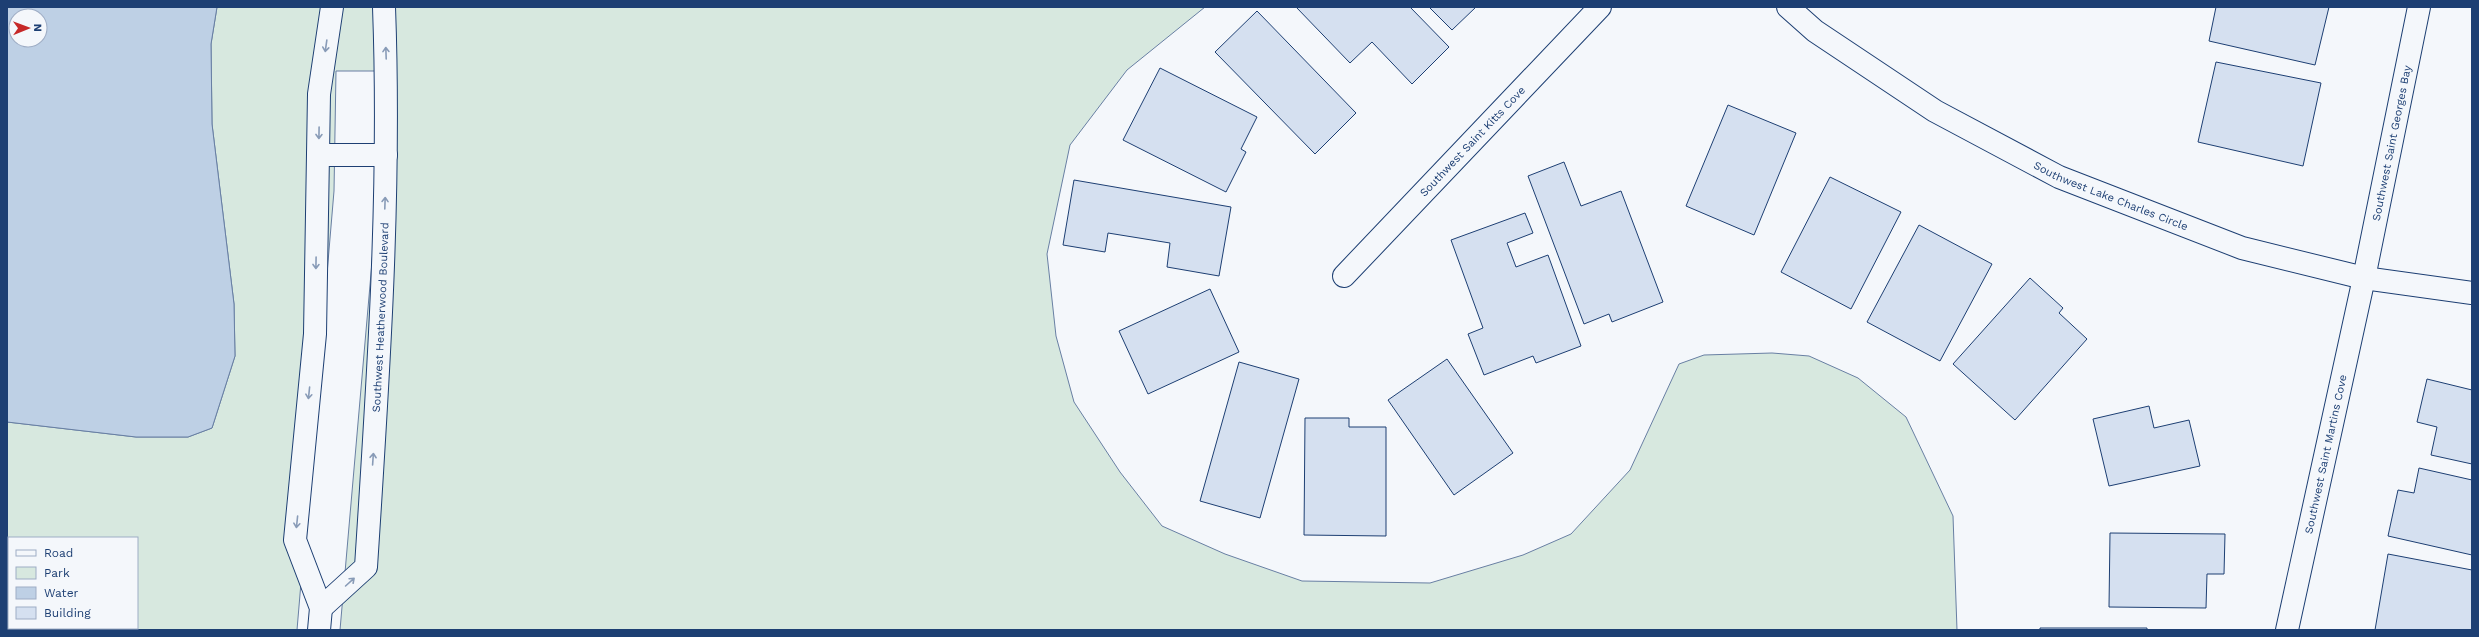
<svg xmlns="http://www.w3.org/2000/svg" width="2479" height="637" font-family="'Work Sans',sans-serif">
	<rect width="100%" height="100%" fill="#f4f7fb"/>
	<path fill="#d7e8df" stroke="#687fa3" d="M217 7H1205L1127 70 1070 145 1047 254 1056 336 1074 402 1120 472 1162 526 1225 554 1302 581 1430 583 1523 555 1571 534 1630 470 1679 364 1704 355 1772 353 1809 356 1858 378 1906 417 1953 516 1957 630H340L378 193 379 71H336L334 191 297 630H137L119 628H137V538H9V616H7V422L136 437H188L212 428 235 356 234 304 212 124 211 44Z"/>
	<path fill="#bed0e5" stroke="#687fa3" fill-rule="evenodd" d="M7 7H217L211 44 212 124 234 304 235 356 212 428 188 437H136L7 422ZM16 16H40V40H16Z"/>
	<path fill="#d5e0f0" stroke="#1d3f73" d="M1296 7H1410L1449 47 1412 84 1372 42 1350 63Z
		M1429 7H1476L1452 30Z
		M2216 7H2329L2315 65 2209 41Z
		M1257 11 1356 113 1315 154 1215 52Z
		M2216 62 2321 83 2303 166 2198 142Z
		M1160 68 1257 117 1241 149 1246 152 1226 192 1123 140Z
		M1728 105 1796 133 1754 235 1686 206Z
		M1564 162 1581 206 1621 191 1663 302 1612 322 1609 314 1584 324 1528 176Z
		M1830 177 1901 212 1851 309 1781 272Z
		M1074 180 1231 207 1219 276 1167 267 1170 243 1108 233 1105 252 1063 245Z
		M1525 213 1533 233 1507 243 1516 267 1548 255 1581 346 1536 363 1533 356 1484 375 1468 334 1483 328 1451 240Z
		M1919 225 1992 264 1940 361 1867 322Z
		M2030 278 2063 308 2059 313 2087 339 2015 420 1953 364Z
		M1210 289 1239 352 1148 394 1119 331Z
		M1447 359 1513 453 1454 495 1388 400Z
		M1239 362 1299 379 1260 518 1200 501Z
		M2427 379 2472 390V464L2431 455 2437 427 2417 422Z
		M2149 406 2154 428 2189 420 2200 466 2109 486 2093 419Z
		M1305 418H1349V427H1386V536L1304 535Z
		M2419 468 2472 480V555L2388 536 2398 490 2414 493Z
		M2110 533 2225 534 2224 574H2207L2206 608 2109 607Z
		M2388 554 2472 570V630H2375Z
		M2040 628H2147V630H2040Z"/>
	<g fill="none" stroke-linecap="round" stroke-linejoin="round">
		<defs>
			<g id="minor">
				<path id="s1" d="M1788 7 1815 31 1935 111 2059 177 2242 248 2364 278 2472 293"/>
				<path id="s2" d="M1344 276 1600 7"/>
				<path id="s3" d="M2287 630 2364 278 2419 7"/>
			</g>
			<g id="tertiary">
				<path d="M318 155H386"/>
				<path id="s4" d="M321 608 366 567C378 381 391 194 384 7"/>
				<path d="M319 630 321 608 295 540 315 334 319 94 332 7"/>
			</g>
		</defs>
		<use href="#minor" stroke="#1d3f73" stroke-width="24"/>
		<use href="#tertiary" stroke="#1d3f73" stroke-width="24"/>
		<use href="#minor" stroke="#f4f7fb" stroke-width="22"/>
		<use href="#tertiary" stroke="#f4f7fb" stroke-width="22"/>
	</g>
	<defs><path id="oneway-shaft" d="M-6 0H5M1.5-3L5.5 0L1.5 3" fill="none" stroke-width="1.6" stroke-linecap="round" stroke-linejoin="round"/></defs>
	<g stroke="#889bb7">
		<use href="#oneway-shaft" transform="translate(326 46) rotate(98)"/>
		<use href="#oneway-shaft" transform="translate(386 53) rotate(-92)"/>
		<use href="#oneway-shaft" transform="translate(319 133) rotate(91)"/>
		<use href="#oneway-shaft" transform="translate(385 203) rotate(-88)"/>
		<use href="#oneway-shaft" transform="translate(316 263) rotate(91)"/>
		<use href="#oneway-shaft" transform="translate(309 393) rotate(96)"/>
		<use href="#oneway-shaft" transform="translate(373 459) rotate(-86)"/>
		<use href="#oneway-shaft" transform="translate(297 522) rotate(96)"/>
		<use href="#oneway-shaft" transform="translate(350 582) rotate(-42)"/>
	</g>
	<g text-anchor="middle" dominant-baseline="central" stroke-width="3" stroke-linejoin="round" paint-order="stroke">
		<g font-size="11" fill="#1d3f73" stroke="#f4f7fb">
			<text stroke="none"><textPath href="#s2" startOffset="186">Southwest Saint Kitts Cove</textPath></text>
			<text stroke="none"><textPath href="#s3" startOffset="498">Southwest Saint Georges Bay</textPath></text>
			<text stroke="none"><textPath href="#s1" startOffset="376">Southwest Lake Charles Circle</textPath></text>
			<text stroke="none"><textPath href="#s4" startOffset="311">Southwest Heatherwood Boulevard</textPath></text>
			<text stroke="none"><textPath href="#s3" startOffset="180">Southwest Saint Martins Cove</textPath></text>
		</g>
	</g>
	<rect width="2479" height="637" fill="none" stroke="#1d3f73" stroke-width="16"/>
	<rect x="8" y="537" width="130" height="92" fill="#f4f7fb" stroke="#9eadc5"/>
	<rect x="16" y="550" width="20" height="6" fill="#f4f7fb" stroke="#9eadc5"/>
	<text x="44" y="557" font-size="12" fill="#1d3f73">Road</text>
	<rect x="16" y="567" width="20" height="12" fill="#d7e8df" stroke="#9eadc5"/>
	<text x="44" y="577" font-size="12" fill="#1d3f73">Park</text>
	<rect x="16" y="587" width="20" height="12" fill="#bed0e5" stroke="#9eadc5"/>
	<text x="44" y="597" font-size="12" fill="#1d3f73">Water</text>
	<rect x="16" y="607" width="20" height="12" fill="#d5e0f0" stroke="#9eadc5"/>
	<text x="44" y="617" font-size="12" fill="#1d3f73">Building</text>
	<g transform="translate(28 28) rotate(89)"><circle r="19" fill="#f4f7fb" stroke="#9eadc5"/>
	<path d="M0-3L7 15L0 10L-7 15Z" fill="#c62828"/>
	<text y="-6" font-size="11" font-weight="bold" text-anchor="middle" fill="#1d3f73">N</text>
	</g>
</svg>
